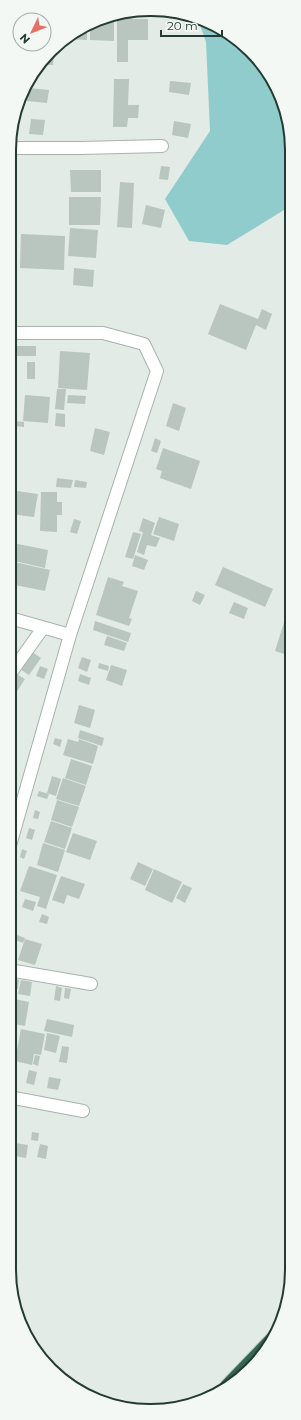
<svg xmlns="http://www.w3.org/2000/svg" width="301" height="1420" font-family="Montserrat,sans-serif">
	<rect width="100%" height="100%" fill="#e3ebe6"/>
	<path fill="#90cccb" d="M198 19 213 24 251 51 281 96 292 141V213L284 210 227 245 189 241 165 199 210 131 206 42Z"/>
	<path fill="#b8c6bf" d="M132 13V19H148V40H128V62H117V14Z
		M114 14V41L90 40V26Z
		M81 30H87V40L63 39Z
		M54 51 53 65H41L46 59Z
		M114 79H129L128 105H139L138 118H128L127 127H113Z
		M170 81 191 83 189 95 169 92Z
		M28 88 49 90 47 103 27 101Z
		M31 119 45 120 43 135 29 134Z
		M174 121 191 124 188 138 172 135Z
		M161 166 170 167 168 180 159 179Z
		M70 170H101V192H71Z
		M120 182 134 183 132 228 117 227Z
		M69 197H101L100 225H69Z
		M146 205 165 210 161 228 142 224Z
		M70 228 98 230 96 258 68 256Z
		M21 234 65 236 64 270 20 268Z
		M74 268 94 270 93 287 73 285Z
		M220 304 258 319 262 309 272 314 266 330 256 325 246 350 208 334Z
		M10 346H36V356H17V360H10Z
		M60 351 90 353 87 390 58 388Z
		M27 362H35V379H27Z
		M57 389H66L64 410 55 409Z
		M25 395 50 397 48 423 23 421Z
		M68 395 86 396 85 404 67 403Z
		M173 403 186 408 179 431 166 426Z
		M56 413 65 414V427L55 426Z
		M14 421 24 422V427L14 426Z
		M95 428 110 432 104 455 90 451Z
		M155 438 161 441 157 453 151 451Z
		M163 448 200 461 191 489 160 478 162 471 156 469Z
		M57 478 73 480 71 488 56 487Z
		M75 480 87 482 86 488 74 487Z
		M10 490 38 494 34 517 10 514Z
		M41 492H57V502H62V515H57V532L40 531Z
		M159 517 179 524 174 541 153 534Z
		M143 518 155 523 151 535 160 538 156 547 147 545 144 555 137 552 143 532 139 531Z
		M74 519 81 521 77 534 70 532Z
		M10 523 14 524 11 536H10Z
		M133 532 141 534 133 559 125 557Z
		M13 543 48 550 45 568 10 560Z
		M135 555 148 560 144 570 132 566Z
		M10 561 50 570 45 591 10 584Z
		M223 567 273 589 265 607 215 585Z
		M108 577 124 582 122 586 138 591 129 618 132 619 129 626 96 615Z
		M196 591 205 595 200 605 192 601Z
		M291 600V653L290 656 275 651Z
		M234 602 248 608 244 619 229 613Z
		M95 621 131 633 128 642 93 630Z
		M107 636 127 643 124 651 104 645Z
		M32 652 41 658 29 675 20 669Z
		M82 657 91 660 87 672 78 668Z
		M99 663 109 666 108 671 98 668Z
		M111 665 127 670 122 686 106 680Z
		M40 666 48 669 44 679 36 676Z
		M15 673 25 679 10 702V681Z
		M80 674 91 678 89 685 78 681Z
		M79 705 95 710 90 728 74 723Z
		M80 730 104 738 102 746 78 738Z
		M55 738 62 740 60 747 53 744Z
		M68 739 78 742 79 739 98 746 93 764 63 755Z
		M71 759 92 766 86 785 65 778Z
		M52 776 61 779 56 796 47 793Z
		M63 778 86 786 79 806 56 799Z
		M39 791 49 794 47 799 37 796Z
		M57 800 79 807 72 827 51 820Z
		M35 810 40 812 38 819 33 818Z
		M51 821 72 828 65 849 44 842Z
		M29 828 35 830 32 840 26 838Z
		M73 833 97 841 90 860 66 852Z
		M43 843 65 850 58 872 37 865Z
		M22 849 27 851 24 859 20 857Z
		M138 862 153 869 145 886 130 879Z
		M29 866 57 875 46 909 37 906 40 897 20 891Z
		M154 869 182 882 172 903 145 890Z
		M61 876 85 884 79 899 67 895 64 904 52 900Z
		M183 884 192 888 185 903 176 898Z
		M25 899 36 902 33 911 22 907Z
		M42 914 49 917 47 924 39 922Z
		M12 933 25 938 23 943 10 938Z
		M25 939 42 944 35 965 18 960Z
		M10 978 19 980 18 989 9 987Z
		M21 980 32 982 30 996 18 994Z
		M56 986 62 988 60 1001 54 1000Z
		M65 988 71 989 69 999 64 998Z
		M9 998 29 1002 25 1026 9 1023Z
		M47 1019 74 1025 72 1037 44 1031Z
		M21 1029 45 1034 41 1055 34 1054 32 1065 15 1061Z
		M47 1033 60 1036 56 1053 44 1050Z
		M62 1046 69 1047 67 1063 59 1062Z
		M9 1053 15 1054 12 1069 9 1068Z
		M35 1055 40 1056 38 1066 33 1064Z
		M29 1070 37 1072 34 1085 26 1083Z
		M49 1077 61 1079 58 1090 47 1088Z
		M32 1132 39 1133 38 1141 31 1140Z
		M9 1142 28 1145 26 1158 9 1155Z
		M40 1144 48 1146 46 1159 37 1157Z"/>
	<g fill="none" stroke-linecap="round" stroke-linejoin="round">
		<defs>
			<path id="minor" d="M10 148H80L162 146
				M10 618 70 635
				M10 674 43 628
				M9 849 70 635 157 371 144 344 103 333H10
				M9 970 91 984
				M9 1097 83 1111"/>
			<path id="highway" d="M226 1386 276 1334"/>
		</defs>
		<use href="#minor" stroke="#a6b3ac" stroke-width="14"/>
		<use href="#highway" stroke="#c2c8c5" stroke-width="14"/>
		<use href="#minor" stroke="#fff" stroke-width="12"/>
		<use href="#highway" stroke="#326552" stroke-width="12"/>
	</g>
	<path d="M0 0H301V1420H0ZM150 16H151A134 134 0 0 1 285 150V1270A134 134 0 0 1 151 1404H150A134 134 0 0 1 16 1270V150A134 134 0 0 1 150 16Z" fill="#f3f8f5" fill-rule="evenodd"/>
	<path fill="none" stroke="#243b31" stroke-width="2" d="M150 16H151A134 134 0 0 1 285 150V1270A134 134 0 0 1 151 1404H150A134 134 0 0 1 16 1270V150A134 134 0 0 1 150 16Z"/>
	<g transform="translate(32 32) rotate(227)"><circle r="19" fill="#f3f8f5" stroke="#a0aca7"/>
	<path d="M0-3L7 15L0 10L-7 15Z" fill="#e67066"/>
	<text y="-6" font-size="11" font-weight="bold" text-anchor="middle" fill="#243b31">N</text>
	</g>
	<path d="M161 30v6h61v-6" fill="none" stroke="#243b31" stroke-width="2"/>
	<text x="167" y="30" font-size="12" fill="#243b31" stroke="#f3f8f5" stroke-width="3" paint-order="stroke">20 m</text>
</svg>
